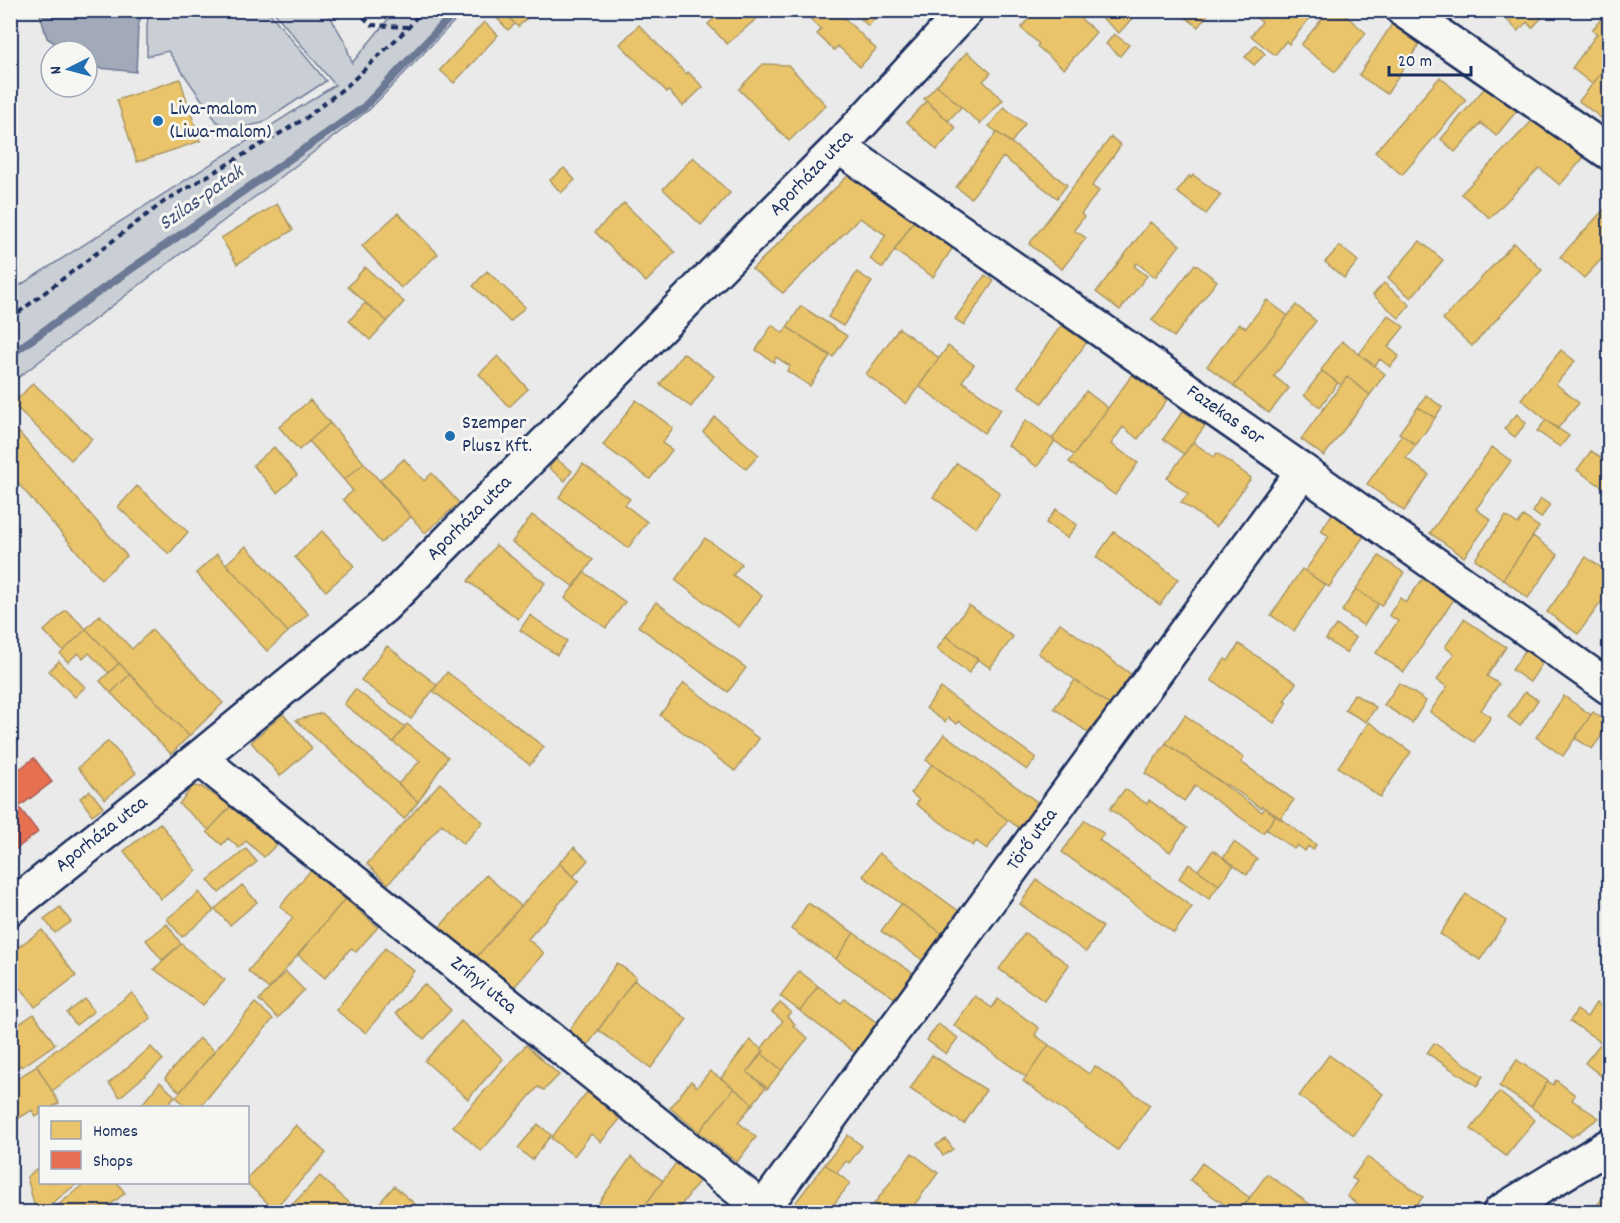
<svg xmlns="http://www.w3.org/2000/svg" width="1620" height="1223" font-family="Dekko,sans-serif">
	<rect width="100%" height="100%" fill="#e9eae9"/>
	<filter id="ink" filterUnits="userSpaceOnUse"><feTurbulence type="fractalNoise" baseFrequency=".0167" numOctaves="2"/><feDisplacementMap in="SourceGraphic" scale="12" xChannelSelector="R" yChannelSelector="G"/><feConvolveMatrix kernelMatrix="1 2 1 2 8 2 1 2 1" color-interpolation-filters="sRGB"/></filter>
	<g filter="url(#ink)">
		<path fill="#caced5" stroke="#727e9a" stroke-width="1.5" d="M149 11H268L326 81 262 123 230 130 217 122 168 51 147 56V25Z
			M273 11H327L345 42 352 63 395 11H464L370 109 11 383V291L335 85Z"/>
		<path fill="#a2aaba" stroke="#6c7995" stroke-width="1.5" d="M39 11H143L138 26 136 72 91 67 87 64V51H67L47 38Z"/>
		<path fill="#e9c46a" stroke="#ab9766" stroke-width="1.5" d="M499 10H502L515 24 508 30 494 15Z
			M502 10H535L518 27Z
			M723 10H761L763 13 727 44 708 24Z
			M801 10H836L876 49 860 67 838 46 834 50 817 34 821 29Z
			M852 10H883L868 26Z
			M1036 10H1048L1058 19 1065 10H1071L1096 32 1064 69 1037 46 1039 44 1021 28Z
			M1093 10H1132L1136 14 1119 33Z
			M1185 10H1211L1198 27 1182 14Z
			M1260 10H1316L1289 44 1286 41 1275 55 1251 36 1262 22 1255 17Z
			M1329 10H1339L1366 33 1335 72 1301 45Z
			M1497 10H1549L1532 28 1527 22 1518 31Z
			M1606 13 1610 15V62L1592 84 1572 68 1597 34 1592 30Z
			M484 22 498 35 454 83 440 70Z
			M1392 24 1420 43 1387 94 1359 75Z
			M639 25 686 74 688 72 703 87 683 106 669 91 667 92 620 44Z
			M1114 34 1129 45 1120 56 1106 44Z
			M1256 45 1265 54 1254 65 1245 57Z
			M967 52 991 73 983 81 1003 100 980 124 937 85Z
			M1610 62V116L1605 121 1579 101Z
			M763 64 788 65 826 105 789 141 739 89Z
			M1440 77 1466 100 1402 175 1375 152Z
			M180 79 200 141 137 162 117 100Z
			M1489 83 1519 108 1496 136 1481 123 1455 152 1441 139Z
			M937 85 961 107 948 121 924 99Z
			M927 101 956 128 937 150 907 122Z
			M1004 107 1025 124 1011 143 989 126Z
			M1534 119 1585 156 1560 185 1539 168 1490 218 1461 194Z
			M997 132 1067 185 1057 198 1003 157 971 198 956 187Z
			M1111 137 1121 145 1092 186 1099 191 1081 214 1084 217 1074 230 1086 238 1062 269 1029 244Z
			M693 157 730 193 701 225 663 189Z
			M564 168 575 180 561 193 550 180Z
			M850 174 915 219 883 268 870 259 886 235 860 218 783 293 752 269Z
			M1193 175 1221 195 1206 214 1177 192 1189 176 1191 178Z
			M624 203 675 252 646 282 595 232Z
			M1610 203V250L1584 278 1560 257Z
			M277 204 293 230 237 264 221 238Z
			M398 213 438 254 401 288 362 246Z
			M915 219 954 246 933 277 894 250Z
			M1150 222 1180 245 1155 277 1137 263 1134 266 1147 276 1120 310 1096 292Z
			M1420 241 1443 260 1411 298 1388 278Z
			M1514 243 1542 270 1472 346 1443 319Z
			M1340 246 1358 261 1344 278 1325 262Z
			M1195 264 1217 281 1174 337 1152 320Z
			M365 267 404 302 387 321 348 287Z
			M487 271 525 307 510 322 473 286Z
			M857 272 872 282 843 326 828 317Z
			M985 275 994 281 964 325 955 319Z
			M1384 283 1410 305 1399 318 1373 295Z
			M1267 300 1288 316 1234 386 1207 366 1239 324 1246 328Z
			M365 303 387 321 370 340 349 321Z
			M1296 305 1316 321 1274 376 1289 388 1269 413 1234 386Z
			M801 306 847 336 833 357 787 327Z
			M1388 315 1404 327 1388 347 1399 356 1390 367 1380 359 1375 366 1359 354Z
			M1065 320 1090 338 1042 403 1018 386Z
			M772 325 783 333 787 327 830 356 810 386 787 371 790 366 776 357 774 362 756 350Z
			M899 328 939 358 906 404 866 374Z
			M1342 341 1385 374 1370 395 1347 377 1341 385 1321 370Z
			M948 346 974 365 962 381 1001 409 984 433 919 386Z
			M1561 350 1575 361 1556 384 1579 403 1557 429 1521 399Z
			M683 353 714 376 691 407 660 384Z
			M498 356 528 389 509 407 479 374Z
			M1322 371 1338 383 1320 407 1304 395Z
			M1132 375 1167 400 1138 439 1123 427 1111 444 1138 463 1115 495 1069 462Z
			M1347 377 1370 395 1324 456 1301 439Z
			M33 383 92 439 71 460 13 404Z
			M1086 391 1108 408 1074 455 1052 439Z
			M1426 395 1442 407 1435 418 1418 407Z
			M310 400 330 423 299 450 279 427Z
			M636 400 673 428 662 443 672 450 650 479 603 445Z
			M1418 407 1435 418 1416 445 1399 433Z
			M1183 411 1205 426 1184 454 1163 439Z
			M1517 414 1526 423 1515 437 1504 429Z
			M715 417 759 455 746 469 703 432Z
			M1026 420 1055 441 1037 467 1008 445Z
			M1546 420 1569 436 1560 447 1537 431Z
			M330 423 364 463 344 480 309 441Z
			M16 429 127 556 101 579 10 474V434Z
			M1402 435 1416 445 1406 458 1429 475 1404 511 1367 484Z
			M1193 442 1214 457 1217 453 1251 478 1216 527 1181 502 1188 494 1167 478Z
			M274 447 297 475 277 493 253 465Z
			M1492 447 1511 461 1476 509 1491 520 1464 557 1430 533Z
			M1591 451 1610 463V492L1577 470Z
			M404 459 424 481 432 473 459 503 425 533 380 480Z
			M556 459 572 471 565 481 549 468Z
			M364 463 411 517 381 543 343 499 353 491 344 480Z
			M957 463 1000 493 976 528 933 497Z
			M583 464 630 499 625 505 647 522 628 548 559 497Z
			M137 486 188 532 169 554 118 507Z
			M1541 499 1550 505 1541 518 1533 512Z
			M1056 509 1077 525 1067 538 1046 523Z
			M1334 511 1366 533 1329 587 1305 571 1329 536 1321 531Z
			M532 515 593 560 574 587 512 542Z
			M1506 516 1518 524 1523 516 1539 527 1503 579 1475 559Z
			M322 531 354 566 326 591 295 557Z
			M1114 532 1178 579 1160 605 1096 557Z
			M1533 536 1558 555 1528 598 1503 579Z
			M705 538 742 564 733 575 762 596 739 627 675 580Z
			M496 545 545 583 518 619 468 581Z
			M246 546 308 614 288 632 226 564Z
			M217 554 288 632 267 651 196 573Z
			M1379 556 1404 573 1381 606 1356 589Z
			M1586 557 1610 574V590L1578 634 1547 612Z
			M1302 569 1325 585 1294 631 1271 615Z
			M584 572 625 602 606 628 565 598Z
			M1424 577 1455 598 1404 672 1376 653 1398 621 1389 615 1400 598 1406 602Z
			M1356 589 1378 604 1364 626 1342 611Z
			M656 602 746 668 728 692 638 626Z
			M969 605 1013 637 990 668 946 636Z
			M66 610 86 629 63 651 44 631Z
			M100 615 132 649 152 630 223 703 189 736 86 629Z
			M530 615 567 641 557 655 520 630Z
			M1464 619 1506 647 1487 676 1499 684 1481 710 1491 717 1474 742 1430 712 1447 687 1437 680 1454 654 1445 647Z
			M1060 623 1132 675 1110 705 1038 653Z
			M1336 625 1356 638 1346 653 1326 639Z
			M86 629 119 663 109 673 89 653 83 658 78 653 68 662 60 654Z
			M946 636 978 659 969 673 937 649Z
			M1239 644 1296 683 1284 701 1287 703 1274 723 1211 680 1225 659 1228 661Z
			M387 646 437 685 411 719 361 680Z
			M1526 649 1544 661 1530 682 1512 670Z
			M59 661 85 687 75 697 49 671Z
			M119 663 130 674 111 693 100 681Z
			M447 672 544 747 530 765 433 691Z
			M130 674 189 736 171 754 111 693Z
			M1075 680 1110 705 1090 734 1054 708Z
			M684 683 759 739 735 771 660 715Z
			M1399 683 1426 701 1412 723 1384 705Z
			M941 688 1036 758 1027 770 959 721 957 724 948 718 945 722 926 708Z
			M355 689 405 727 393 742 344 704Z
			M1525 692 1538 700 1520 726 1508 717Z
			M1354 694 1376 707 1366 722 1345 710Z
			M1564 696 1591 715 1563 756 1536 737Z
			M1593 712 1610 724 1592 749 1575 738Z
			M322 713 418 802 404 819 296 720Z
			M283 714 312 748 280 776 251 742Z
			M1185 715 1244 758 1241 762 1294 800 1280 819 1262 806 1261 808 1228 785 1227 786 1166 743Z
			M1369 722 1411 752 1380 797 1338 767Z
			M407 724 448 757 418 802 398 784 420 761 393 742Z
			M944 734 1040 804 1022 830 926 760Z
			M108 741 136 773 105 799 78 768Z
			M1166 743 1262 812 1265 808 1276 815 1263 833 1195 786 1184 801 1145 773Z
			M932 764 1008 820 987 849 976 841 973 846 916 804 919 800 911 793Z
			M440 783 483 822 463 844 442 824 388 884 367 864Z
			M193 786 202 787 231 806 209 830 179 804Z
			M1125 789 1147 804 1149 800 1187 828 1170 852 1110 809Z
			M90 791 103 807 92 815 80 798Z
			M233 804 277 844 264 857 246 841 239 848 228 838 222 845 207 832Z
			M1276 815 1316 845 1313 850 1308 846 1305 851 1297 845 1294 849 1266 829Z
			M1085 820 1104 834 1099 840 1192 907 1174 933 1062 852Z
			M160 823 197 871 161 899 124 851Z
			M1234 842 1257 859 1247 875 1223 858Z
			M574 847 588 860 573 877 559 863Z
			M246 849 257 862 219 893 208 880Z
			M1213 850 1234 865 1219 885 1198 870Z
			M879 853 960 912 943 934 863 876Z
			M559 863 579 881 528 939 544 953 509 993 473 961Z
			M1189 864 1219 885 1209 899 1179 878Z
			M311 870 345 899 269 989 248 971 293 918 280 906Z
			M486 875 521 906 473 961 437 930Z
			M1037 880 1103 927 1086 952 1020 904Z
			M242 885 257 902 230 925 215 909Z
			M199 892 214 911 182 937 167 919Z
			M1466 894 1506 921 1480 960 1440 934Z
			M345 899 378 927 356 952 351 948 325 978 298 955Z
			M808 903 854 933 836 959 791 929Z
			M901 904 943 934 924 961 881 931Z
			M60 907 71 922 55 933 44 919Z
			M167 924 181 944 162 960 146 940Z
			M42 930 76 976 35 1007 21 988 10 996V953Z
			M854 933 913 973 896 999 836 959Z
			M1025 933 1069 965 1044 1001 999 969Z
			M181 944 225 980 203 1005 154 969Z
			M385 948 414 971 366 1033 336 1010Z
			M617 963 636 977 587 1046 568 1032Z
			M799 971 818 986 800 1011 780 996Z
			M286 972 304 990 278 1018 259 1000Z
			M634 980 687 1019 651 1068 598 1030Z
			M424 984 451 1010 424 1039 396 1013Z
			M818 986 841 1003 845 999 880 1025 858 1055 800 1011Z
			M132 993 151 1018 52 1091 36 1065Z
			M975 996 992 1008 998 999 1039 1028 1035 1035 1049 1045 1026 1077 954 1025Z
			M85 999 94 1011 76 1025 67 1013Z
			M255 1003 273 1019 199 1108H188L176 1097Z
			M780 1003 791 1012 787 1016 795 1024 793 1026 808 1038 782 1070 761 1053 764 1051 761 1049 783 1021 772 1012Z
			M1596 1003 1610 1012V1048L1570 1021 1577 1010 1587 1017Z
			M34 1014 55 1044 22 1067 21 1065 10 1072V1030Z
			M461 1021 503 1059 468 1099 425 1061Z
			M938 1024 958 1038 946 1054 927 1040Z
			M199 1038 215 1051 180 1092 165 1078Z
			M750 1040 764 1051 747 1072 766 1087 753 1104 721 1078Z
			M1434 1043 1483 1076 1477 1086 1427 1053Z
			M1600 1044 1610 1051V1083L1585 1063Z
			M526 1045 559 1075 544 1090 538 1087 481 1151 453 1126Z
			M1049 1045 1089 1074 1095 1066 1150 1105 1118 1150 1023 1081Z
			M151 1047 163 1060 120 1097 109 1083Z
			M761 1053 782 1070 767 1089 747 1072Z
			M932 1055 986 1090 964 1124 910 1089Z
			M1329 1055 1383 1094 1354 1135 1299 1096Z
			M1517 1060 1548 1081 1531 1107 1499 1086Z
			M37 1066 59 1103 51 1108H40V1114L36 1117 32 1110 13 1122 10 1118V1083Z
			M710 1071 734 1088 699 1132 670 1108 691 1081 697 1087Z
			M1556 1080 1575 1095 1572 1100 1599 1118 1572 1137 1531 1107 1548 1081 1553 1085Z
			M160 1082 175 1096 164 1108H139Z
			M734 1088 753 1104 738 1122 756 1137 737 1162 699 1132Z
			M587 1092 620 1119 601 1142 591 1134 574 1156 551 1138Z
			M1499 1092 1535 1120 1506 1156 1471 1129Z
			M538 1124 551 1135 532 1160 518 1148Z
			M296 1125 326 1153 274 1209 246 1182H248V1177Z
			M848 1135 862 1146 849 1163 846 1161 837 1173 825 1164Z
			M946 1139 953 1149 943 1156 936 1145Z
			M912 1153 938 1173 909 1212 900 1205 893 1212H885L874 1204Z
			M631 1157 663 1181 640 1212H613L599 1202Z
			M1367 1157 1423 1197 1411 1212H1384L1375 1206 1369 1212 1347 1196 1357 1181 1352 1178Z
			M676 1163 700 1180 676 1212H640Z
			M1202 1163 1250 1198 1239 1212H1235L1190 1180Z
			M825 1164 850 1183 828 1212H802L793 1206Z
			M40 1166V1182H79L41 1212H36L27 1177Z
			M1267 1174 1321 1212H1239Z
			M320 1176 355 1208 352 1212H298L291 1206Z
			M86 1182H117L125 1193 101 1212 95 1206 87 1212H50Z
			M394 1186 423 1211 422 1212H372Z
			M1610 1188V1212H1592Z"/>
		<path fill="#e76f51" stroke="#aa5c55" stroke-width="1.5" d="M34 758 52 782 19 807 38 832 11 853 10 776Z"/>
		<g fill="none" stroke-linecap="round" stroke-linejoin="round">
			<path stroke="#6c7995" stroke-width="8" d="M10 355 111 283 363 108 457 10"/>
			<defs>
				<path id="minor" d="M1403 10 1610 153
					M839 147 1303 471 1610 688
					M199 758 767 1212
					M10 908 199 758 384 606 839 147 966 10
					M763 1209 1303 471
					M1500 1212 1610 1145"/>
			</defs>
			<use href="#minor" stroke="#1b2f5e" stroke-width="38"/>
			<path stroke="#1b2f5e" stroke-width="4" stroke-dasharray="6 4.5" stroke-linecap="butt" d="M356 10 372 25 407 27
				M10 319 165 201 306 118 349 84 408 28 422 10"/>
			<use href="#minor" stroke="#f6f6f2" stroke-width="33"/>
		</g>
	</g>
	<g fill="#1f6fb2" stroke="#f6f6f2" stroke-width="2">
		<circle cx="158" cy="121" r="6"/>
		<circle cx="450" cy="436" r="6"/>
	</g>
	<g text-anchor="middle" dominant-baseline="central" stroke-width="6" stroke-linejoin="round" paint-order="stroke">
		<g font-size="20" fill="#1b2f5e" stroke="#f6f6f2" text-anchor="start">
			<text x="170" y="110">Liva-malom<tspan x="170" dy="23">(Liwa-malom)</tspan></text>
			<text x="462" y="424">Szemper<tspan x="462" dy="23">Plusz Kft.</tspan></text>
		</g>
		<g font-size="20" fill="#1b2f5e" stroke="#f6f6f2">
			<text transform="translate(812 174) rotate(-46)">Aporháza utca</text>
			<text transform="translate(1225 416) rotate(35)">Fazekas sor</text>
			<text transform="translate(470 519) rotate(-45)">Aporháza utca</text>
			<text transform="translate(102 835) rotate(-38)">Aporháza utca</text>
			<text transform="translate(1033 840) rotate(-54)">Törő utca</text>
			<text transform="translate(483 986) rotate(39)">Zrínyi utca</text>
		</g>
		<g font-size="21" font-style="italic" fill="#44547a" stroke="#f6f6f2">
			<text transform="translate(202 199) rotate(-35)">Szilas-patak</text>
		</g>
	</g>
	<rect width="1620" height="1223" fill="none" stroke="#f6f6f2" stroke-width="36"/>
	<rect x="18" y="18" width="1584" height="1187" fill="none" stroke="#1b2f5e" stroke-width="2" filter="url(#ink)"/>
	<rect x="39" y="1106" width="210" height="78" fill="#f6f6f2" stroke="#9ea6b7" stroke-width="1.5"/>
	<rect x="51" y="1121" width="30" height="18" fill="#e9c46a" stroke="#9ea6b7" stroke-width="1.5"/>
	<text x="93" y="1136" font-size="18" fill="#1b2f5e">Homes</text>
	<rect x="51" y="1151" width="30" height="18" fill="#e76f51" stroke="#9ea6b7" stroke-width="1.5"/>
	<text x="93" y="1166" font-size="18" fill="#1b2f5e">Shops</text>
	<g transform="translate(69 69) rotate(264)"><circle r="28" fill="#f6f6f2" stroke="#9ea6b7" stroke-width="1.5"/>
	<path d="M0-4.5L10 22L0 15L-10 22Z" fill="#1f6fb2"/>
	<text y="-9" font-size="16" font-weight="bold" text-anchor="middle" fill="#1b2f5e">N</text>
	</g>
	<path d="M1389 66v9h82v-9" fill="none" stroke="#1b2f5e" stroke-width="3"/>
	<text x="1398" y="66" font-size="18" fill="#1b2f5e" stroke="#f6f6f2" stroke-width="4.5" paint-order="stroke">20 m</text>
</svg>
